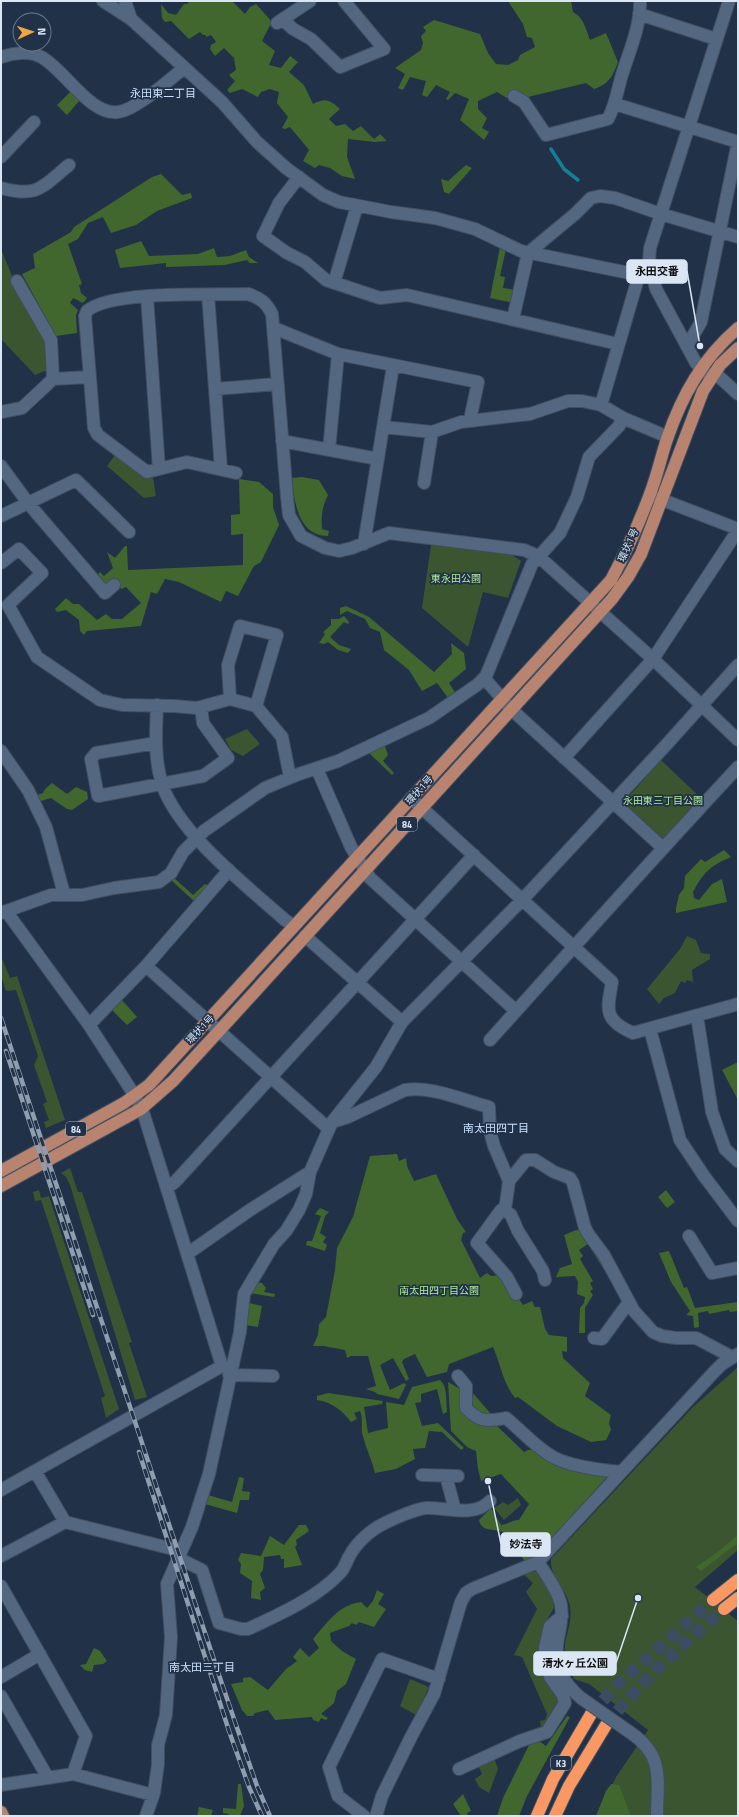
<svg xmlns="http://www.w3.org/2000/svg" width="739" height="1817" font-family="'Titillium Web','Noto Sans JP',sans-serif">
	<rect width="100%" height="100%" fill="#203148"/>
	<path fill="#3b5530" d="M1 249 13 278 49 342 47 370 35 375 1 339Z
		M115 455 146 479 153 477 156 496 144 498 107 466Z
		M431 545 512 555 521 561 508 598 483 592 468 647 422 608Z
		M247 729 260 744 243 756 231 750 225 739Z
		M661 760 702 799 664 839 623 803Z
		M687 936 696 940 701 953 710 954V959L692 970 693 982 687 980 685 983 681 981 675 993 664 998 659 1004 647 989 680 949Z
		M1 956 10 978 17 976 65 1120 46 1128 44 1122 49 1120 43 1104 47 1102 34 1065 38 1056 16 990 6 991 1 976Z
		M70 1168 78 1192H82L132 1342 129 1343 147 1397 135 1400 70 1185 66 1177 61 1173Z
		M39 1190 41 1198 49 1196 119 1409 106 1418 101 1398 105 1396 41 1200 35 1201 33 1192Z
		M738 1367V1550L695 1587 738 1621V1816H612L605 1800 616 1777 648 1730 589 1684 574 1679C571 1671 566 1662 565 1653 563 1639 573 1624 570 1607 568 1590 549 1575 551 1559L693 1407Z
		M518 1498 521 1505 504 1520 494 1508 503 1502 508 1505Z
		M531 1570 540 1573 553 1600 554 1608 546 1621 540 1648 559 1701 544 1725 541 1727 540 1721 545 1720 547 1714 522 1657 514 1655 537 1609 526 1592 533 1583 523 1574Z
		M410 1679 429 1687 416 1715 400 1706Z
		M494 1757 498 1769 489 1793 479 1787 475 1779 482 1774 478 1765Z"/>
	<path fill="#41672f" d="M190 1H232L245 14 250 7 256 4 273 23 269 27 262 41 275 51 269 65 281 68 290 56 298 62 289 72 304 85 313 104C325 98 329 99 340 109L329 119 336 126 345 124 353 131 361 126 374 139 380 134 387 141 375 142 348 139 347 157 355 179 342 176 330 168 319 165 315 168 303 161 309 150 290 127 285 129 282 128 288 117 277 103 279 92 270 89 261 92 258 97 242 89 230 93 227 90 235 81 229 75 236 70 234 58 224 48 215 56 210 49 211 45 216 42 211 35 206 37V35H203L200 32 189 39 171 21 165 22 162 18 161 4 168 13 176 15 184 4H187Z
		M508 1H571L573 12C584 18 586 29 590 40L606 33 618 62C613 76 608 85 594 89L586 83 528 97 515 91 507 98 497 92 478 101V109L487 118 482 128 489 132 484 140 460 120 469 99 455 93 448 100 446 99 450 92 436 85 427 97 422 95 426 81 410 77 403 90 398 88 405 74 395 68 421 50 423 43 421 36 426 31 423 27 434 20 480 34 488 53 496 64 508 65 518 60 520 55 535 47 532 38 527 37 523 24Z
		M71 91 80 100 67 115 57 105Z
		M466 165 472 168 449 194 444 192 441 179 448 181Z
		M161 174 182 195 191 193 192 198 157 211 136 225 111 233 103 217 88 223 78 239 68 244 82 284 79 285 81 293 87 298 83 303 73 298 70 303 78 310 76 315 77 333 56 336 22 274 35 268 33 254 71 232 74 227 152 177Z
		M141 241 149 256 198 254 214 248 217 257 230 256 246 250 249 257 258 263H250L247 260 225 265 166 267V263L120 268 115 250Z
		M500 247 506 249 500 276 505 277 503 288 516 290 513 303 490 298Z
		M302 477 319 480 328 495C322 507 321 516 322 529L329 531 328 536C298 536 294 501 292 478Z
		M239 479 259 482 273 494V507L279 525 261 562 254 566 238 596 226 591 221 602 179 582 165 579 157 594 151 592 141 626 87 631 84 635 80 631 79 620 66 610 57 612 55 609 66 598 73 604H79L97 620 106 614 112 619H122L141 603 126 587 121 589 115 580 107 586 97 575 100 572 104 576 113 568 107 552 115 558 125 546H127L128 570 243 565V534L231 535V515L240 514Z
		M346 606 369 617 434 672 452 654 451 643 464 653 466 669 449 683 455 692 448 698 437 683 422 691 409 670 384 650 380 632 370 628 365 619 347 611 340 615V608Z
		M344 616 349 622 348 624 344 622 330 637 339 645 351 649 348 653 338 650 328 642 324 644 319 643 325 634 323 632 331 625V619H339Z
		M385 746 388 755 383 761 394 773 392 775 369 753Z
		M52 783 67 794 76 787 87 792 88 799 72 810 67 809 51 798 41 801 37 795 43 793 45 789Z
		M724 850 731 857C710 866 704 872 693 892L694 898 699 900 712 884 722 879 727 902 676 913V908L679 895 684 888 685 876 701 859 705 862Z
		M173 877 193 895 205 884 210 886 195 902 171 880Z
		M122 1000 137 1017 127 1025 112 1010Z
		M738 1062V1100L722 1070Z
		M397 1154 399 1161 406 1158 407 1166 414 1181 436 1174 457 1219 466 1232 463 1233 461 1240 480 1278 487 1273 491 1276 503 1275 523 1305 532 1301 535 1307H540L545 1329 549 1335 567 1337V1352L562 1351 563 1358 590 1383 585 1396 611 1415 609 1423 611 1430 606 1440 591 1442 557 1426 518 1397 515 1398C502 1381 501 1365 493 1347L449 1364 447 1372 427 1377 415 1354 404 1359 402 1362 409 1379 406 1381 393 1358 380 1365 390 1390 404 1383 406 1385 399 1399 377 1394 375 1392 366 1389 376 1386 368 1356H351L347 1358 345 1350 323 1346H313L318 1335 319 1324 326 1317 335 1270 337 1248 353 1217 370 1156Z
		M666 1190 675 1202 667 1208 658 1197Z
		M320 1208 329 1212 325 1216 320 1233 326 1237 323 1242 327 1245 325 1251 306 1245 307 1241H312L321 1216 315 1214Z
		M576 1230 584 1231 609 1271 606 1273 588 1244 579 1250 583 1256 580 1259 593 1281 590 1283 593 1289 590 1291 593 1295 585 1308V1333H579L580 1308 584 1303 585 1297 577 1294 578 1282 575 1276 556 1277 560 1268 572 1264 564 1235Z
		M669 1251 684 1288 687 1287 695 1308 738 1302V1311L730 1312 729 1310 709 1314 708 1311 698 1313 699 1327 694 1328 693 1316 686 1315 690 1311 671 1282 659 1253Z
		M257 1282 262 1283 266 1288 264 1292 275 1294 274 1297 250 1293Z
		M249 1303 262 1306 258 1327 246 1325Z
		M440 1380C448 1387 446 1402 447 1412L443 1414 437 1389 421 1394V1402L415 1403 422 1426 438 1423 464 1448 461 1450 442 1432 429 1431 425 1448 413 1449 415 1459 396 1469 375 1473C372 1460 366 1449 363 1436 360 1428 364 1420 360 1411L354 1413 357 1419 351 1422C342 1410 331 1402 317 1400V1396L328 1393 383 1401 382 1404 364 1407 368 1433 388 1428 386 1402 404 1405 412 1387Z
		M448 1382 462 1390 471 1391 492 1415 497 1426 524 1452 528 1450 538 1449 607 1477 537 1554 525 1562C522 1557 509 1534 506 1533 497 1528 481 1533 479 1520L491 1508 501 1525C508 1524 512 1520 519 1520L529 1504 501 1474 481 1481 478 1469 476 1451 467 1447 451 1431Z
		M239 1477 244 1478 242 1491 250 1492 249 1500H240L237 1513 205 1504 208 1495 232 1502Z
		M299 1525H306L309 1531 296 1540 297 1545 295 1547 302 1565 284 1568V1559H281L280 1555 264 1557 263 1570 260 1574 265 1588 260 1592 261 1600 251 1598 252 1581 240 1573 241 1564 238 1560 241 1553 261 1556 270 1536 284 1545Z
		M738 1535V1542L735 1545 701 1571 696 1567 715 1554Z
		M377 1590 384 1594 378 1604 386 1609 374 1627 359 1622 356 1625 352 1623 349 1626 330 1633 331 1641 342 1651 356 1659 346 1684 337 1691 334 1703 321 1714 328 1718 326 1720 321 1718 319 1722 313 1720 312 1717 275 1720 268 1710 255 1713 253 1716H247L242 1710 231 1684 243 1682V1678L250 1677 268 1690 286 1669 297 1661 293 1657 300 1648 309 1657 319 1648 313 1639C327 1623 338 1605 361 1602L367 1608 373 1601Z
		M94 1648 100 1651 107 1661 103 1664 94 1665 92 1672 85 1670 80 1665 86 1664Z
		M567 1716 570 1717 527 1796 519 1816H497L503 1798 531 1741 536 1739 546 1746Z
		M238 1784H241L244 1806 240 1816H228L229 1814 223 1813V1808L236 1809Z
		M611 1784 619 1785 631 1816H596L606 1791Z
		M463 1794 471 1811 467 1813 468 1816H461L453 1804Z
		M199 1807 213 1810 211 1816H197Z"/>
	<g fill="none" stroke-linecap="round" stroke-linejoin="round">
		<path stroke="#157f97" stroke-width="3.5" d="M551 149 564 169 578 180"/>
		<path stroke="#3c4c62" stroke-width="12" stroke-dasharray="12 6" stroke-linecap="butt" d="M591 1714 617 1685 713 1600
			M606 1725C639 1683 683 1644 724 1609"/>
		<defs>
			<path id="minor" d="M103 1 131 19 222 102 257 142 286 168 323 195 339 202 391 212 435 218 475 229 521 251 639 275
				M125 1 131 19
				M639 14 716 39
				M283 20 293 29 311 39 340 67 384 49 344 1
				M277 23 310 1
				M1 57C13 53 31 50 43 58 65 71 91 116 118 112 136 110 169 80 184 68
				M514 96 524 102 546 135 608 119C615 106 617 93 621 78 628 54 641 27 640 1
				M615 104 738 142
				M1 157 34 122
				M299 177 279 203 263 236 287 253 305 262 326 280 380 298 407 295 618 344
				M1 188C38 198 42 187 69 165
				M334 283 357 206
				M208 295 221 469
				M147 296 159 469
				M513 319 528 253 575 214 591 198 600 196 615 198 661 214 738 237
				M274 328 338 354 478 382 470 420
				M687 346 701 322 738 142
				M715 373 738 394
				M711 377 696 363 656 289 649 261 650 248 729 1
				M53 379 89 377
				M215 389 277 384
				M601 405 639 275 643 269
				M1 412 22 408 53 379 51 340 17 281
				M383 427 432 432 461 422 530 414 568 401H582L601 405 623 418 668 437
				M282 441 378 459
				M329 450 338 354
				M1 466 28 503 105 593 114 585
				M236 473 187 462 147 472 98 435 94 428 85 316 87 311C111 290 213 295 248 294 260 298 266 302 272 314L287 497 289 515 301 536 325 548 339 551 352 548 389 533 524 550 538 556 653 659 738 740
				M424 483 432 432
				M650 495 738 529
				M1 516 76 480 129 532
				M364 544 393 366
				M1 563 19 549 42 573 8 605 37 657 100 700 122 705 174 706 197 708 230 699 228 665 240 626 277 635 256 706 282 737 290 777
				M484 678 512 710 662 847
				M230 699 256 706
				M157 705C156 732 154 758 162 784 178 833 247 886 285 920L294 926
				M156 743 96 753 91 759 98 796 203 776 228 758 203 723 201 707
				M1 751 28 790 46 827 64 894
				M564 758 653 659 738 530
				M317 769 351 847 370 878 516 1011
				M411 798 612 982C607 1009 603 1020 633 1033L738 1004
				M1 913 51 895H82L114 888 159 882 171 873 183 852 204 831 265 788 299 774 338 761 429 718 477 685 486 676 532 564 560 533 569 514 577 497 589 457 619 426 623 418
				M305 936 402 1022
				M146 966 329 1129
				M697 1016 712 1112 725 1149 738 1161
				M89 1025 146 966 229 870
				M650 1029 680 1140 704 1176 738 1221
				M490 1040C572 949 654 857 738 767
				M332 1122 348 1117 405 1090C432 1086 462 1100 489 1107L490 1131 494 1146 509 1181 505 1210H501L477 1243 507 1277 516 1294
				M509 1181 526 1160H535L554 1172 570 1178 573 1183 585 1228 589 1235 604 1255 634 1311 653 1332 662 1336 676 1338H696L732 1357
				M167 1188 175 1182 474 855
				M505 1210 511 1215 518 1231 543 1271 545 1280
				M689 1236 712 1273 738 1268
				M187 1254 250 1210 310 1172 332 1122 376 1067 402 1022 523 899 667 744 738 665
				M594 1338 602 1339 629 1302
				M229 1375 273 1376
				M458 1376 466 1386V1408C480 1423 488 1421 506 1418 522 1431 537 1449 555 1458 573 1467 601 1470 621 1472
				M35 1471 65 1522
				M422 1475 458 1476
				M446 1476 455 1510
				M1 1490 222 1366 144 1115 135 1096 89 1025 6 911
				M1 1556 65 1522 181 1551
				M178 1558 202 1570 219 1623 241 1629H248C280 1614 317 1598 341 1572 345 1567 347 1560 350 1555 357 1542 372 1529 385 1523 395 1518 416 1509 426 1508 446 1507 474 1518 490 1501
				M538 1562C546 1575 558 1590 561 1605 563 1618 560 1627 558 1639 553 1664 562 1682 581 1698
				M1 1586 86 1736 73 1774
				M1 1677 40 1654
				M1 1696 48 1778
				M631 1733C665 1756 657 1781 657 1816
				M459 1769 520 1741 547 1732 565 1703 563 1695 550 1677 545 1648 550 1626 562 1616
				M1 1785 73 1774 153 1795
				M146 1816 154 1793 158 1764V1745L166 1715 171 1637 167 1584 192 1527 209 1474 240 1332 244 1294 274 1244 286 1231 299 1210 306 1194 310 1172
				M364 1816 338 1796 329 1767 382 1659 439 1679
				M376 1816 382 1796 411 1737 434 1694 461 1602 466 1593 472 1589 538 1562 714 1372 722 1364 738 1354"/>
			<path id="major" d="M1 1171 124 1103 149 1085 611 580C626 552 639 524 650 494 657 476 661 457 667 439 682 395 703 358 738 328
				M1 1186 141 1109 173 1081 219 1031 612 599 628 577 641 554 703 391 720 365 738 348
				M1 1812 3 1816"/>
			<path id="highway" d="M713 1600 738 1580
				M724 1609 738 1598
				M537 1816 553 1779 591 1714
				M555 1816 569 1786 606 1725"/>
		</defs>
		<use href="#minor" stroke="#404e61" stroke-width="14"/>
		<use href="#major" stroke="#404e61" stroke-width="14"/>
		<use href="#highway" stroke="#404e61" stroke-width="14"/>
		<use href="#minor" stroke="#546780" stroke-width="12"/>
		<use href="#major" stroke="#b8846f" stroke-width="12"/>
		<use href="#highway" stroke="#fa9863" stroke-width="12"/>
		<defs>
			<path id="rail" d="M1 1018 222 1684 257 1786 270 1816
				M6 1051 93 1315
				M139 1452 229 1731 249 1787 262 1816"/>
		</defs>
		<use href="#rail" stroke="#8f9daf" stroke-width="4.5"/>
		<use href="#rail" stroke="#203148" stroke-width="3" stroke-dasharray="9" stroke-linecap="butt"/>
		<defs>
			<path id="minor-bridge" d="M581 1698 631 1733"/>
		</defs>
		<use href="#minor-bridge" stroke="#404e61" stroke-width="14" stroke-linecap="butt"/>
		<use href="#minor-bridge" stroke="#546780" stroke-width="12"/>
	</g>
	<g text-anchor="middle" dominant-baseline="central" stroke-width="3.5" stroke-linejoin="round" paint-order="stroke">
		<g fill="#203148" stroke="#a3b0c1" stroke-width="1">
			<rect x="397" y="817" width="20" height="14" rx="3"/>
			<rect x="66" y="1122" width="20" height="14" rx="3"/>
			<rect x="551" y="1756" width="20" height="14" rx="3"/>
		</g>
		<g font-size="9" font-weight="bold" fill="#dbe6f5">
			<text x="407" y="824">84</text>
			<text x="76" y="1129">84</text>
			<text x="561" y="1763">K3</text>
		</g>
		<g font-size="10" fill="#dbe6f5" stroke="#203148">
			<text transform="translate(628 545) rotate(-66)">環状1号</text>
			<text transform="translate(419 790) rotate(-48)">環状1号</text>
			<text transform="translate(200 1029) rotate(-47)">環状1号</text>
		</g>
		<g font-size="10" fill="#b2ed9a" stroke="#203148">
			<text x="456" y="578">東永田公園</text>
			<text x="663" y="800">永田東三丁目公園</text>
			<text x="439" y="1290">南太田四丁目公園</text>
		</g>
		<g font-size="11" fill="#cbe1fe" stroke="#203148">
			<text x="163" y="93">永田東二丁目</text>
			<text x="496" y="1128">南太田四丁目</text>
			<text x="202" y="1667">南太田三丁目</text>
		</g>
	</g>
	<path fill="none" stroke="#dbe6f5" stroke-width="1.5" d="M700 346L687 271M488 1481L501 1544M638 1598L616 1663"/>
	<g fill="#dbe6f5" stroke="#203148" stroke-width="1.5">
		<circle cx="700" cy="346" r="4"/>
		<circle cx="488" cy="1481" r="4"/>
		<circle cx="638" cy="1598" r="4"/>
	</g>
	<g fill="#dbe6f5" stroke="#dbe6f5" stroke-width="1.5">
		<rect x="627" y="260" width="60" height="23" rx="4"/>
		<rect x="501" y="1533" width="49" height="23" rx="4"/>
		<rect x="534" y="1652" width="82" height="23" rx="4"/>
	</g>
	<g font-size="11" text-anchor="middle" font-weight="bold" fill="#111">
		<text x="657" y="275">永田交番</text>
		<text x="526" y="1548">妙法寺</text>
		<text x="575" y="1667">清水ヶ丘公園</text>
	</g>
	<rect width="739" height="1817" fill="none" stroke="#dbe6f5" stroke-width="4"/>
	<g transform="translate(32 32) rotate(87)"><circle r="19" fill="#203148" stroke="#6b798d"/>
	<path d="M0-3L7 15L0 10L-7 15Z" fill="#f0a63f"/>
	<text y="-6" font-size="11" font-weight="bold" text-anchor="middle" fill="#dbe6f5">N</text>
	</g>
</svg>
